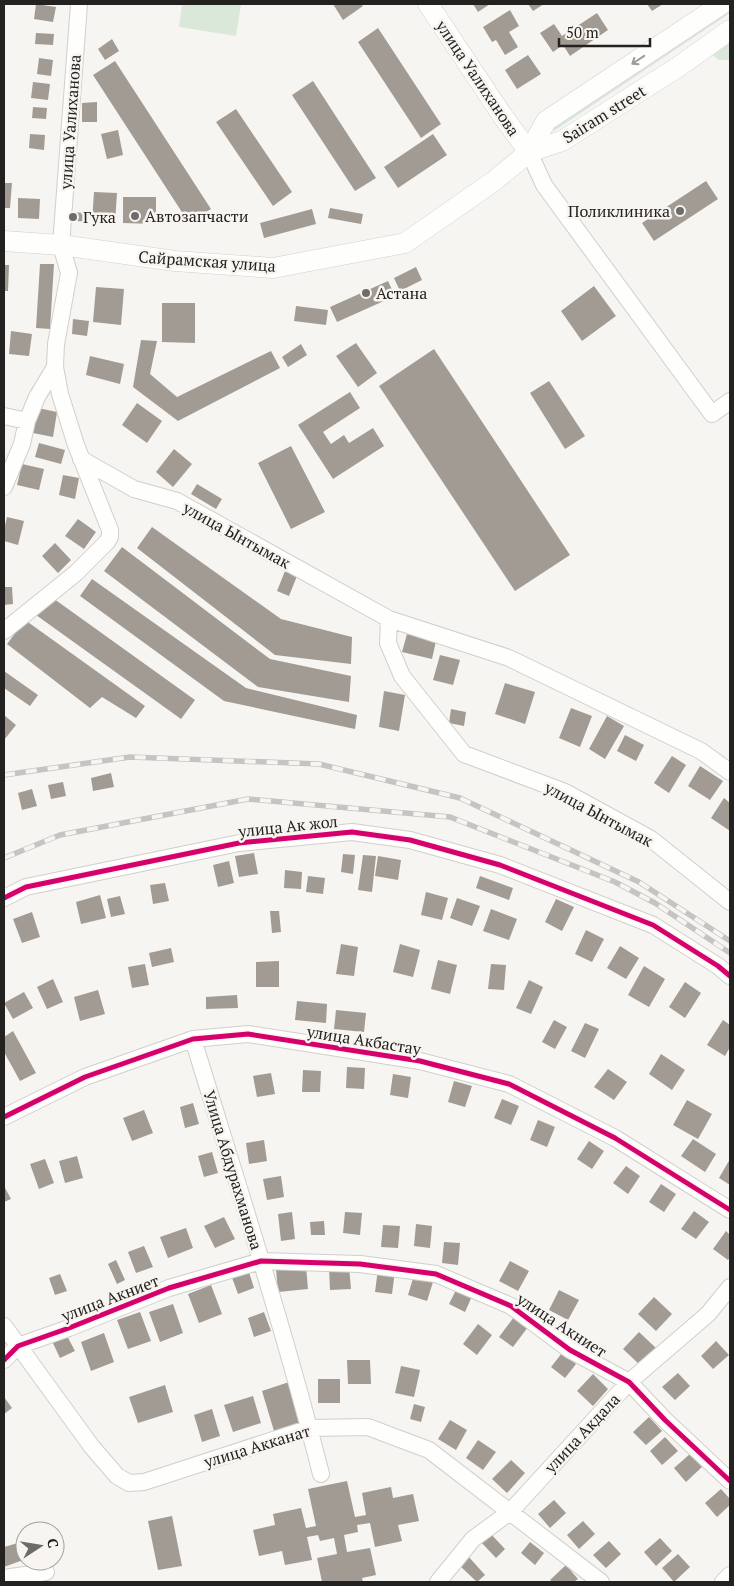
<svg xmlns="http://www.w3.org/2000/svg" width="734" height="1586" font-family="'PT Serif',serif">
	<rect width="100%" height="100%" fill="#f7f5f2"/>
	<path fill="#d9e8d9" d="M182 4H241L236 36 179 27Z
		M730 6V13L554 131 551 126Z
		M730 39V60H719L710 53Z"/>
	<path fill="#a19b93" d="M36 4 56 7 53 22 34 19Z
		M333 4H361L363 6 343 20Z
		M473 4H490L478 12Z
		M528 4H544L533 11Z
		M647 4H663L652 11Z
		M510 10 519 26 509 32 518 47 505 55 496 40 492 42 483 27Z
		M597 13 608 30 570 56 563 45 553 52 540 33 554 24 562 36Z
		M378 28 441 124 421 138 358 42Z
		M36 33 54 34 53 45 35 44Z
		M112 39 119 51 105 60 98 49Z
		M528 55 541 74 517 89 505 70Z
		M39 58 53 60 51 76 37 74Z
		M115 61 211 209 189 223 93 75Z
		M313 81 376 178 355 191 292 95Z
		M33 82 50 84 48 100 31 98Z
		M97 102V122H82V103Z
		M33 107 47 108 46 119 32 118Z
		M236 109 292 192 273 206 216 122Z
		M118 130 123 155 107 159 101 134Z
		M30 134 45 135 44 150 29 148Z
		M433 134 447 155 398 188 384 167Z
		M706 181 718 199 654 241 642 223Z
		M4 183H12L10 208H4Z
		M94 192 117 193 115 223 92 222Z
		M123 197H156V224L123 223Z
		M18 198 40 199 39 219 18 218Z
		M330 208 363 214 361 224 328 218Z
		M312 209 316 224 264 238 260 223Z
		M67 212 87 213V222L67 220Z
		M40 264H54L50 329 36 328Z
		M4 265H9L8 291H4Z
		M416 267 422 280 400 291 394 278Z
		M388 281 395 296 337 322 330 307Z
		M594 286 616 316 582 341 561 311Z
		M96 287 124 289 121 325 93 322Z
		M162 303H195V343L162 342Z
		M296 306 328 310 326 325 294 321Z
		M73 319 89 321 87 336 72 334Z
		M11 331 32 334 29 356 9 354Z
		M141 340 157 341 150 374 177 397 271 351 280 368 178 421 133 387Z
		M356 343 377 373 358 387 336 356Z
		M301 344 307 355 288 367 282 357Z
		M434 349 570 555 515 591 379 386Z
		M90 356 124 364 120 384 86 375Z
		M549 381 585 436 565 449 530 393Z
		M350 392 360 408 323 432 331 444 344 435 349 443 373 428 384 446 333 479 298 425Z
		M137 403 162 421 147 443 122 425Z
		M38 408 57 412 53 437 33 433Z
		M39 443 65 450 61 464 35 457Z
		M291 446 325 512 291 529 258 463Z
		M174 449 192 464 173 487 156 472Z
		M22 464 44 469 39 490 17 485Z
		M63 475 79 478 75 499 59 495Z
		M197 484 222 499 216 509 191 494Z
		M7 517 24 521 18 545 4 541V530Z
		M78 519 96 532 84 549 65 536Z
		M152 527 281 619 352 637 351 664 275 655 137 548Z
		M55 543 71 560 58 573 42 556Z
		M122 547 270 659 351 676 349 702 258 687 104 571Z
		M285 571 297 576 289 596 277 591Z
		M92 579 246 688 357 715 355 729 224 701 80 596Z
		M4 587H12L13 604 4 605Z
		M50 596 195 700 181 719 36 615Z
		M25 620 145 706 136 718 102 697 90 708 7 644Z
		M407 634 436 641 432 659 402 652Z
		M440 655 460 660 453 685 433 680Z
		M4 671 38 695 30 706 4 688Z
		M505 683 535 692 525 724 495 714Z
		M384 691 405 695 399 731 379 727Z
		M571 708 592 716 580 747 559 738Z
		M451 709 466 712 464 726 449 723Z
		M4 715 16 725 4 740Z
		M607 716 624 726 605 759 589 749Z
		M625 735 644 745 636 761 617 751Z
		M672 756 686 765 669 793 654 783Z
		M700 766 723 781 710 800 688 786Z
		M111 773 114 787 93 791 91 778Z
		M63 782 66 796 51 799 48 785Z
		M32 789 37 806 22 810 18 793Z
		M724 798 730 803V831L711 818Z
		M254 853 258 874 239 877 235 856Z
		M343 854 355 855 353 874 341 872Z
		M363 855 376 856 372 892 358 890Z
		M378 856 401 860 398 880 375 876Z
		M229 861 234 883 218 887 213 865Z
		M285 870 302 872 301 889 284 888Z
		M308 876 325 878 323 894 306 892Z
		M480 876 513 888 509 900 476 888Z
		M165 883 169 901 153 904 150 885Z
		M426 892 448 898 442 920 421 915Z
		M100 895 106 918 81 924 76 902Z
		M120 896 125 914 111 917 107 899Z
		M457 898 480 906 472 926 450 918Z
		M556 899 574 907 562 931 545 922Z
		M491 909 517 919 509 940 483 931Z
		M270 911H279L281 932 272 933Z
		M32 912 40 937 22 943 13 919Z
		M586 930 604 939 592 962 575 954Z
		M341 944 358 947 354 976 336 974Z
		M400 944 420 950 413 977 393 972Z
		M620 946 639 958 626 979 607 968Z
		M171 948 174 962 152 967 149 953Z
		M438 960 457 965 450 994 431 989Z
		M279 961V987H256V962Z
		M145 964 149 985 132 988 128 967Z
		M491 964 506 965 504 990 488 989Z
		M644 966 665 979 649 1007 628 995Z
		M53 979 63 1002 47 1009 37 987Z
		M529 980 543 987 531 1014 516 1008Z
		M685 982 701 993 685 1018 669 1007Z
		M98 990 105 1014 80 1021 74 997Z
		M24 992 33 1008 13 1019 4 1003Z
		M237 995 238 1008 206 1009V997Z
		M297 1001 327 1004 326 1023 295 1020Z
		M336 1010 366 1013 364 1032 334 1029Z
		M554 1020 567 1027 555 1049 542 1042Z
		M723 1020 730 1025V1047L725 1056 707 1045Z
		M585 1023 599 1029 585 1058 571 1051Z
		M13 1031 36 1073 20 1081 4 1052V1037Z
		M661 1054 685 1070 672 1090 649 1074Z
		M347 1067 365 1068 364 1089 346 1088Z
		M608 1069 627 1082 614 1100 594 1087Z
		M303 1070 321 1071 320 1092H302Z
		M271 1073 275 1094 257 1097 253 1076Z
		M393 1074 411 1077 408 1098 390 1095Z
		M454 1081 472 1086 465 1107 448 1102Z
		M502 1099 519 1106 511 1125 494 1118Z
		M687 1100 712 1114 698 1139 673 1125Z
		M193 1103 199 1124 185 1128 180 1107Z
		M144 1110 153 1133 132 1141 123 1118Z
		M538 1120 555 1127 547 1147 530 1140Z
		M693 1139 716 1154 705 1172 681 1156Z
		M264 1140 267 1161 249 1164 246 1143Z
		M589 1141 604 1151 592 1169 577 1159Z
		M212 1152 218 1173 204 1177 198 1156Z
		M77 1156 83 1178 65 1183 59 1161Z
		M45 1159 54 1183 39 1189 30 1164Z
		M730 1159V1185L719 1178Z
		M626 1166 640 1176 628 1194 613 1183Z
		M281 1176 284 1197 267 1200 263 1179Z
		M661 1184 676 1194 664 1212 649 1202Z
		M4 1186 11 1199 4 1202Z
		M694 1211 709 1222 696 1239 681 1229Z
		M292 1212 295 1239 281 1241 278 1214Z
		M345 1212 362 1213 360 1235 343 1233Z
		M224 1217 235 1239 215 1248 204 1226Z
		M324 1221 325 1235H311L310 1222Z
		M416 1224 432 1226 430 1248 414 1246Z
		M383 1225 400 1226 398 1248 381 1247Z
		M186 1228 193 1248 168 1258 160 1237Z
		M726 1231 730 1235V1257L728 1260 713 1249Z
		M444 1242 460 1243 458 1265 442 1263Z
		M144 1246 153 1267 136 1273 128 1252Z
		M116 1260 125 1280 117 1284 108 1264Z
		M510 1261 529 1271 518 1291 499 1281Z
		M306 1266 308 1289 278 1292 276 1269Z
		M349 1266 351 1289 330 1290 329 1267Z
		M248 1269 254 1288 238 1294 231 1275Z
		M378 1269 395 1271 392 1294 375 1292Z
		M60 1274 67 1291 55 1295 49 1278Z
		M414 1275 433 1282 427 1301 408 1295Z
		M211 1285 222 1314 199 1323 188 1294Z
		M458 1286 473 1294 465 1312 449 1304Z
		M559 1290 579 1300 568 1320 549 1310Z
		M654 1297 672 1314 656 1331 638 1314Z
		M173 1304 183 1333 160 1342 149 1312Z
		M140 1312 151 1341 128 1349 117 1320Z
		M264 1312 271 1331 254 1337 248 1318Z
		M514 1317 528 1327 513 1347 499 1337Z
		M478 1324 492 1335 477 1355 463 1344Z
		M639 1332 657 1349 641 1366 623 1349Z
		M104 1333 114 1362 91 1371 81 1342Z
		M66 1334 75 1351 60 1358 52 1341Z
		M716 1341 729 1355 713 1369 701 1356Z
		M562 1353 576 1364 565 1378 551 1367Z
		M347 1360H370L371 1384H348Z
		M401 1366 420 1370 414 1397 395 1393Z
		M678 1373 690 1386 675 1400 662 1387Z
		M593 1374 608 1389 593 1406 577 1391Z
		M318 1379H340V1403H318Z
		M289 1382 302 1423 274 1431 262 1391Z
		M165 1385 173 1412 138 1423 129 1397Z
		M253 1396 261 1423 233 1432 224 1405Z
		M4 1397 12 1408 4 1414Z
		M414 1404 425 1407 421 1422 410 1419Z
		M212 1409 220 1436 202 1442 194 1415Z
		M649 1417 662 1431 646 1445 633 1432Z
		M450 1420 467 1430 456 1450 438 1439Z
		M665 1437 678 1451 662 1465 650 1451Z
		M478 1440 496 1452 483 1470 466 1458Z
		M690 1454 702 1467 686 1482 674 1468Z
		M511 1460 525 1473 507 1493 492 1479Z
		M347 1481 355 1517 366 1515 362 1493 391 1487 393 1498 413 1494 419 1521 398 1525 402 1541 375 1547 370 1523 357 1525 358 1532 344 1535 347 1552 370 1548 376 1575 362 1578 363 1582H322L317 1558 337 1554 334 1538 320 1541 318 1535 307 1537 312 1560 285 1565 282 1551 259 1556 253 1530 275 1525 273 1514 301 1508 306 1528 316 1526 308 1489Z
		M721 1489 730 1499V1505L717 1517 705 1503Z
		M554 1500 566 1513 550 1528 538 1514Z
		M172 1516 182 1566 158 1570 148 1521Z
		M583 1521 595 1534 579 1549 567 1535Z
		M488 1531 505 1549 496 1558 479 1540Z
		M660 1538 672 1551 656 1566 644 1552Z
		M609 1541 621 1554 606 1568 593 1555Z
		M530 1542 544 1553 535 1565 521 1553Z
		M18 1543 23 1560 4 1567V1547Z
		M678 1554 690 1567 674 1582 662 1568Z
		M468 1556 485 1575 477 1582 459 1565Z
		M566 1565 578 1579 574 1582H552L550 1580Z"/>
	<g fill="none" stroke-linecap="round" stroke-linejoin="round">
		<defs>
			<path id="minor" d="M529 152 544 185 712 414 730 401
				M4 416 27 421 37 397 55 367
				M81 459 134 489 177 501 389 619 509 658 701 751 730 772
				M4 487 22 444 27 421
				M389 619 388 643 402 676 464 754 565 792 651 839 730 902
				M4 631 76 573 107 542 110 537V530L76 445 60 394 55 367 56 344 69 273 61 245 79 4
				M4 898 26 887 239 843 352 832 410 840 500 865 653 925 718 966 730 976
				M193 1039C237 1183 284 1328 321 1474
				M4 1117 85 1077 193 1039 248 1034 420 1061 509 1084 615 1138 730 1210
				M4 1326 92 1447 117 1476 129 1483 144 1482 310 1428 368 1427 429 1450 601 1582
				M4 1360 18 1346 69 1328 169 1288 261 1261 360 1264 436 1274 511 1306 570 1350 629 1382 665 1420 730 1481
				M4 1578 46 1572
				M438 1582 473 1539 510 1512 629 1382 708 1314 730 1287
				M723 1582 730 1575"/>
			<path id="major" d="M428 4 502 115 529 152
				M529 152 562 141 678 67 730 30
				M4 241 61 245 175 261 273 268 405 243 494 181 529 152 546 121 722 4"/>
		</defs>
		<use href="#minor" stroke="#d0cfcd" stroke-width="18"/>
		<use href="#major" stroke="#d0cfcd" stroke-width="21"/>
		<use href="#minor" stroke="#fefefd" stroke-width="16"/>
		<use href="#major" stroke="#fefefd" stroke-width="20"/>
		<defs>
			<path id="rail" d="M4 775 130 757 319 764 460 798 639 882 730 941
				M4 858 60 835 248 799 450 817 615 882 655 903 730 953"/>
		</defs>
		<use href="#rail" stroke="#c5c4c3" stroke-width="5.5"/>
		<use href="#rail" stroke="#f8f5f1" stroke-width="4" stroke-dasharray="11" stroke-linecap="butt"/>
		<defs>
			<path id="cycleway" d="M4 898 26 887 239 843 352 832 410 840 500 865 653 925 718 966 730 976
				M4 1117 85 1077 193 1039 248 1034 420 1061 509 1084 615 1138 730 1210
				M4 1360 18 1346 69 1328 169 1288 261 1261 360 1264 436 1274 511 1306 570 1350 629 1382 665 1420 730 1481"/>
		</defs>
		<use href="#cycleway" stroke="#f8f5f1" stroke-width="8"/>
		<use href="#cycleway" stroke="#d6006c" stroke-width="5"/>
	</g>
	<defs><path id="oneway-shaft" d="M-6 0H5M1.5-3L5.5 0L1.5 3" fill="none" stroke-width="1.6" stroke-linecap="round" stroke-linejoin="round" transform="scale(1.25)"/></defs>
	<use stroke="#9b9b9a" href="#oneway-shaft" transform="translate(638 60) rotate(146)"/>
	<g fill="#6d6c6a" stroke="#f8f5f1" stroke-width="2">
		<circle cx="680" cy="211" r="5"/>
		<circle cx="135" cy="216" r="5"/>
		<circle cx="73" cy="217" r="5"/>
		<circle cx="366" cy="293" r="5"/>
	</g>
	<g text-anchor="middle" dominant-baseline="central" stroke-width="5" stroke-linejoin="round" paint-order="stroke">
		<g font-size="16" fill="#232221" stroke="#f8f5f1">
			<text transform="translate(478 78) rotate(56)">улица Уалиханова</text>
			<text transform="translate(604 114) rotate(-32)">Sairam street</text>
			<text transform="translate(70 122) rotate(-86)">улица Уалиханова</text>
			<text transform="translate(207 261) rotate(4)">Сайрамская улица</text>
			<text transform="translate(237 535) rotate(29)">улица Ынтымак</text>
			<text transform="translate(599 814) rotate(28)">улица Ынтымак</text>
			<text transform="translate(288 826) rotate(-6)">улица Ак жол</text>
			<text transform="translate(364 1040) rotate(9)">улица Акбастау</text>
			<text transform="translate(233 1170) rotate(73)">Улица Абдурахманова</text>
			<text transform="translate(110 1298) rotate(-21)">улица Акниет</text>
			<text transform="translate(562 1325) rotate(33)">улица Акниет</text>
			<text transform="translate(582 1433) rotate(-47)">улица Акдала</text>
			<text transform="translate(257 1446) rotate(-17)">улица Акканат</text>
		</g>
		<g font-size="16" fill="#232221" stroke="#f8f5f1" text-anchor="start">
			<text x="670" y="211" text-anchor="end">Поликлиника</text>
			<text x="145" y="216">Автозапчасти</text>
			<text x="83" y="217">Гука</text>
			<text x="376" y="293">Астана</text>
		</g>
	</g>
	<rect width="734" height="1586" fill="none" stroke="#232221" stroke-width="10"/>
	<g transform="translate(40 1546) rotate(78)"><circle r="24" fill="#f8f5f1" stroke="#a3a19e"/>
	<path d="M0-4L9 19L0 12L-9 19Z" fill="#6d6c6a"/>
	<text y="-8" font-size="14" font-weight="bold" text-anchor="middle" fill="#232221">С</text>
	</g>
	<path d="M559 38v8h91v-8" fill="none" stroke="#232221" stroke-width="2.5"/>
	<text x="566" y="38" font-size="15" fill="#232221" stroke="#f8f5f1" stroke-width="4" paint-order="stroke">50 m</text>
</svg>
